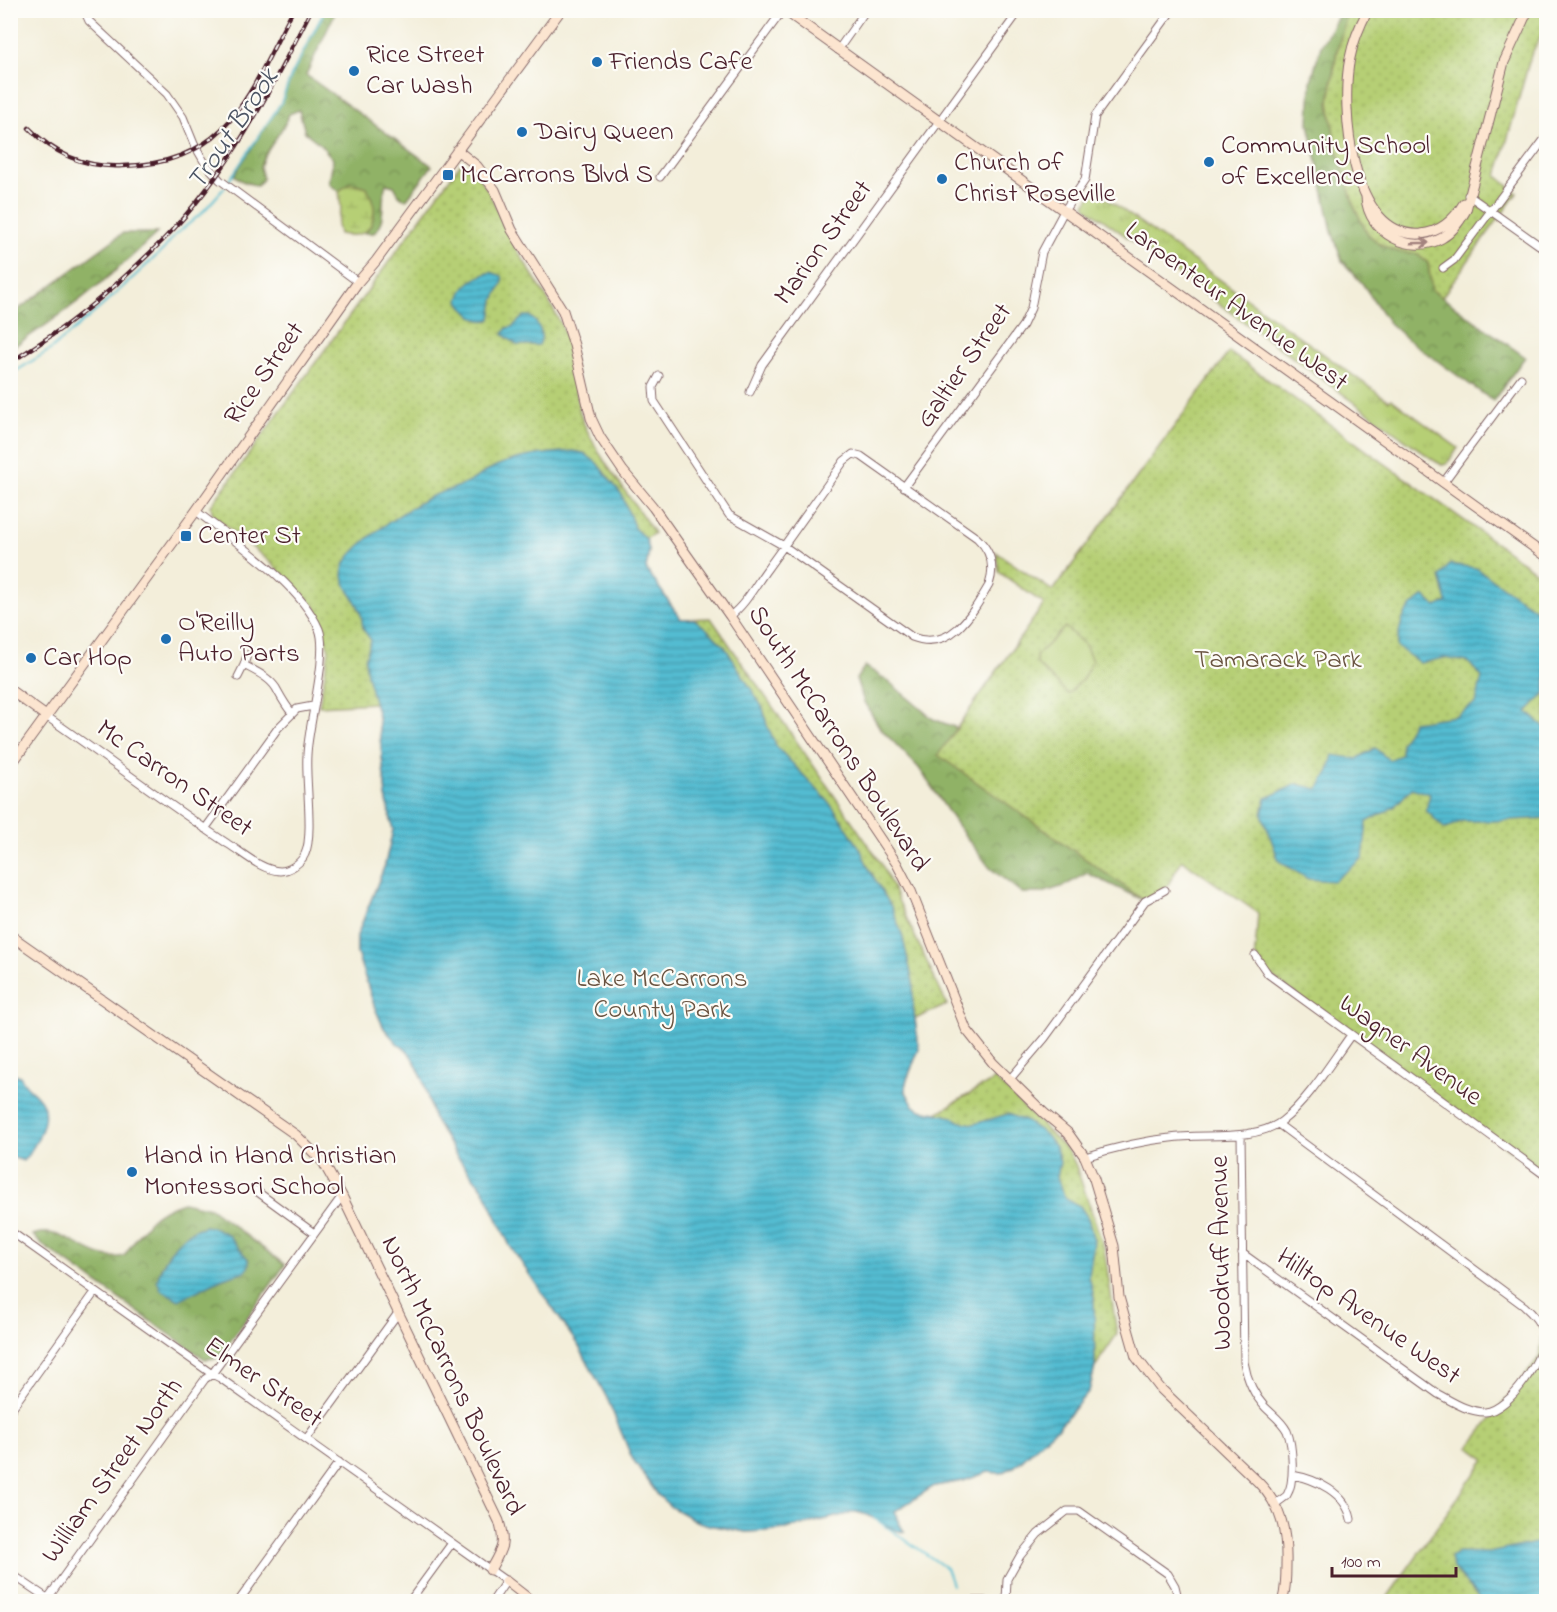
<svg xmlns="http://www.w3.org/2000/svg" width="1557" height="1612" font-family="'Indie Flower',sans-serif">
	<defs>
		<pattern id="grass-tufts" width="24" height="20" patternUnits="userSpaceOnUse" patternTransform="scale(1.5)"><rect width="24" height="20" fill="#b6cf74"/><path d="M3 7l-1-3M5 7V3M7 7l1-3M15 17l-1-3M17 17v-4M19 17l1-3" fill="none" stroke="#9eb165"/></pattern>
		<pattern id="forest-crowns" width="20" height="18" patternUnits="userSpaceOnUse" patternTransform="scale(1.5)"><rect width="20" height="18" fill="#90b266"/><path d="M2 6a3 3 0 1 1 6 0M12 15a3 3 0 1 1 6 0" fill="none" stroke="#789054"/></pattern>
		<pattern id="wetland-marsh" width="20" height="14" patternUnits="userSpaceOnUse" patternTransform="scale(1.5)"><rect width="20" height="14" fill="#b6cf74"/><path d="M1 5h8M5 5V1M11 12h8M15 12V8" fill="none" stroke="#9eb165"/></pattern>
		<pattern id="park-dots" width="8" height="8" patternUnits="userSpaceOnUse" patternTransform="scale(1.5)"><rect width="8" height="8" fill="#b6cf74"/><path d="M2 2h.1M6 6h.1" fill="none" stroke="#9eb165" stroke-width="1.8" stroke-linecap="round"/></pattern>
		<pattern id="water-rules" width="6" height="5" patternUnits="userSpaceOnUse" patternTransform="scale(1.5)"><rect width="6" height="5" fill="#53bcd1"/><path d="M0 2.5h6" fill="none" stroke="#4798aa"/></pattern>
	</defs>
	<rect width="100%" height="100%" fill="#fdfcf7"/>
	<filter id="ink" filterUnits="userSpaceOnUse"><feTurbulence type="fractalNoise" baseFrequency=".0167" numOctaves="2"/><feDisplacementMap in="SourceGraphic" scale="12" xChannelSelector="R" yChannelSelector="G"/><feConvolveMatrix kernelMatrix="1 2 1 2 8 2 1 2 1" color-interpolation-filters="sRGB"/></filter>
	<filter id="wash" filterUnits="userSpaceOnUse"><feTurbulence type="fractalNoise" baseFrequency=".008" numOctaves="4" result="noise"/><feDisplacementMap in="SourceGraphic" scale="24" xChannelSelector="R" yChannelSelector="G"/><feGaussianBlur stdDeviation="1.35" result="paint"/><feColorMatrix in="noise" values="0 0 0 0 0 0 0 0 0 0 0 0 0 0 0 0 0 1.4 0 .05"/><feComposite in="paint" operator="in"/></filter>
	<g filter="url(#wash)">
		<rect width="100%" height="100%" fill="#f3eeda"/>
		<path fill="url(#grass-tufts)" stroke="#807750" stroke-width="1.5" d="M1095 190 1389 401 1391 399 1458 448 1447 464 1442 465 1435 461 1087 208 1085 204Z"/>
		<path fill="url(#forest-crowns)" stroke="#6d6848" stroke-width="1.5" fill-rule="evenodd" d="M325 10 336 11 306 75 432 166 406 200 399 195 394 186 386 184C380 200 387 221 374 233H365L371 223 351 183 339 191 329 184 333 159 320 144 305 132 299 110 289 114 285 124 263 158 260 167 263 179 257 186 242 181 234 175 281 103 291 76Z
			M1341 11H1348V14L1337 51 1333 73 1367 233 1381 245 1399 252 1416 253 1428 263 1432 290 1525 357 1493 401 1407 339 1389 323 1362 283 1342 261 1332 231 1309 124 1311 81 1321 46Z
			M123 233H157C110 278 66 314 11 348V315Z
			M1170 433 1264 878 1255 955 1259 913 1182 860 1145 901 1087 873 1064 886 1042 893H1022L990 868 957 825 919 768 880 728 864 702 856 679 865 666 888 681 933 719 957 728 1020 638 1070 603 1053 591Z
			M183 1202 210 1208 285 1265 218 1358 205 1359 41 1244 33 1235C66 1223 90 1265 124 1256 143 1228 149 1213 183 1202ZM205 1226C229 1241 241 1241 246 1271L223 1278 179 1299 161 1268C173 1248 182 1232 205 1226Z"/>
		<path fill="url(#wetland-marsh)" stroke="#807750" stroke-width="1.5" d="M351 183 367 187C370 195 375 204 374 211 373 234 358 238 339 234L337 225 341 208 339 191Z"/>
		<path fill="url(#park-dots)" stroke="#807750" stroke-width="1.5" d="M1348 11H1546V26L1531 55 1497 176 1517 193 1442 297 1432 290 1428 263 1415 253 1399 252 1381 245 1367 233 1354 206 1343 169 1335 140 1329 102 1337 51Z
			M460 164C467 166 470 168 475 173 490 189 497 210 506 229 527 272 559 307 572 354 578 377 574 404 585 426 603 465 631 497 654 533L646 539 649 550 646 569 681 619 711 618 881 863 947 1005 915 1019 919 1049 906 1082V1092L913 1105 920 1110 937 1113 995 1079 1069 1152 1076 1166 1104 1248 1117 1334 1095 1367 1089 1391 1059 1426 1014 1467 1001 1473 988 1472 963 1481 934 1486 895 1511 897 1519 904 1532 895 1530 868 1515 856 1512 785 1529 746 1532 709 1525 696 1521 671 1507 658 1495 632 1458 607 1398 578 1345 510 1246 484 1190 456 1155 434 1119 422 1077 415 1062 408 1051 397 1043 384 1028 375 1008 357 953V936L385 865 393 830 386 796 378 717 375 703 319 706 329 650 315 607 270 562 213 515 211 506Z
			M1229 352 1546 579V1176L1268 974 1255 955 1258 913 1182 860 1165 890 1145 901 938 755 1044 604 999 572 996 552 1053 591Z
			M1546 1329V1601L1384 1602 1485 1459 1469 1447 1540 1356 1543 1332Z"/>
		<path fill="#b6cf74" stroke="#807750" stroke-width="1.5" d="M1065 627 1085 645 1092 661 1082 680 1068 694 1037 664 1036 656Z"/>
		<path fill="url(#water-rules)" stroke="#4e6e7e" stroke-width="1.5" d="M491 272 502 276 503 282 494 300 491 319C478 325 464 311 459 300 463 283 476 277 491 272Z
			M524 316H530C538 323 545 334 539 345H517L503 334 507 328 512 327Z
			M573 451 584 453 597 463 622 495 635 529 646 539 649 550 646 569 681 619H694L707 629 725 647 763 708 767 725 777 747 828 801 843 822 860 848 869 869 892 908 902 934 913 982V1005L919 1049 906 1082V1092L913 1105 920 1110 936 1113 953 1117 961 1122 974 1124 1008 1114 1027 1122 1045 1134 1056 1148 1060 1162 1057 1177 1061 1189 1066 1199 1080 1206 1088 1218 1094 1241 1089 1276 1094 1297 1095 1367 1089 1391 1059 1426 1014 1467 1001 1473 988 1472 963 1481 934 1486 895 1511 897 1519 904 1532 895 1530 868 1515 856 1512 785 1529 766 1531 746 1532 709 1525 696 1521 671 1507 658 1495 632 1458 607 1398 578 1345 510 1246 484 1190 456 1155 434 1119 422 1077 415 1062 408 1051 397 1043 384 1028 375 1008 357 953V936L385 865 393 830 386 796 378 716 367 675 365 659 371 640C358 624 365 627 360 611 355 596 341 587 343 569 347 547 410 507 430 497 441 492 453 489 465 484 476 479 485 471 496 466 519 456 548 453 573 451Z
			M1450 564 1476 568 1546 617V692L1527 712 1546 728V818L1493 821H1462L1445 829 1426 810 1430 794 1412 788 1394 807 1367 822 1363 858 1334 881 1308 879 1279 861 1262 814 1266 798 1297 784 1318 789 1329 771 1333 755 1357 759 1375 748 1389 760 1401 755V743L1413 722 1455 716 1476 703 1482 677 1468 662 1444 658 1420 663 1397 647C1400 620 1403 611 1424 596L1436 607 1447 602 1440 577Z
			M10 1072 20 1076C27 1089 29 1087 38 1097 55 1115 35 1147 23 1161L11 1157Z
			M205 1226 215 1228 227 1234 249 1260V1265L246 1271 223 1278 179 1300 161 1290 157 1280C165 1255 179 1233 205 1226Z
			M1546 1541V1601H1481L1453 1568 1451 1557 1458 1552 1489 1553Z"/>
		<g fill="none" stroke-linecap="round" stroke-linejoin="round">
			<path stroke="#53bcd1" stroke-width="2" d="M228 182 281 103 291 76 325 10
				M16 371 50 350 102 306 164 249 175 235 202 213 225 187
				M874 1518 946 1568 952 1585"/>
		</g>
	</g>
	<g filter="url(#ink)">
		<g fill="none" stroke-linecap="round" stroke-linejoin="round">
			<defs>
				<path id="street" d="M84 10 89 21 167 94 183 117 194 144 205 163 220 180 358 282
					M838 50 866 10
					M660 177 783 10
					M1468 195 1546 250
					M1443 268 1454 260 1546 137
					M659 376 653 387 654 401 729 515 784 546 912 637C951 652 972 614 989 585 995 567 991 551 977 538L861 456 853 454 844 461C818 498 792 535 765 572 755 586 745 605 730 616
					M750 392 762 365 1020 10
					M1443 483 1521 378
					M904 487 1023 325 1031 308 1042 252 1064 211 1085 180 1095 116 1172 10
					M247 655 244 665C255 671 269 677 276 688 281 697 285 705 292 713
					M238 677 244 665
					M46 716C107 758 166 803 228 844 243 853 261 870 280 871 289 871 301 863 305 854 314 835 305 779 307 755 308 725 329 654 319 629 300 584 234 541 196 511
					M205 829 278 728 297 709 313 706
					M1255 955 1268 974 1546 1176
					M1010 1079 1045 1038 1145 901 1165 890
					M1241 1135 1244 1362C1247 1379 1253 1394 1265 1407 1273 1415 1282 1421 1287 1431 1293 1445 1295 1482 1287 1495 1285 1498 1278 1501 1276 1504
					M1085 1157C1113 1148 1141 1141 1170 1138 1204 1133 1254 1142 1282 1121 1307 1102 1332 1061 1351 1035
					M255 1190 314 1233
					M10 1231 212 1374 220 1378 506 1581 492 1602
					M1242 1253 1438 1394C1453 1402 1468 1412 1485 1412 1509 1411 1548 1355 1543 1332 1540 1321 1532 1313 1524 1306L1278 1124
					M10 1411 95 1292
					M307 1438 398 1313
					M1292 1475C1316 1479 1346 1493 1351 1519
					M10 1573 53 1602
					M48 1598 205 1379 212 1374 342 1196
					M238 1602 339 1462
					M409 1602 452 1543
					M1006 1602 1007 1579 1020 1556 1038 1534 1067 1511H1079L1168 1574 1175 1586 1179 1602"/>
				<path id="secondary" d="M784 10 1546 556
					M1368 10C1360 25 1353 42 1350 58 1340 106 1350 239 1421 234 1441 232 1454 220 1464 203
					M457 150 477 166 495 190 512 230 563 311 574 345 591 418 600 437 623 471 653 507 730 616 897 864 911 891 966 1029 993 1063 1044 1113 1068 1133 1085 1157 1094 1179 1114 1246 1119 1297 1136 1357 1160 1388 1258 1482C1282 1506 1287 1533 1286 1565 1286 1577 1286 1588 1283 1599
					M1366 197C1368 233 1411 256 1442 238 1453 232 1460 221 1466 210L1504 62 1528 10
					M10 690 46 716
					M10 766 196 511 358 282 376 261 561 10
					M10 935 296 1135 323 1162 342 1196 499 1521C506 1544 502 1549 490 1570
					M506 1581 533 1602
					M946 1602H985"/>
			</defs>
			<use href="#street" stroke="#856768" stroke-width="9"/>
			<use href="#secondary" stroke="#856768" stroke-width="11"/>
			<use href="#street" stroke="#fff" stroke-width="7"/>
			<use href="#secondary" stroke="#fce5d0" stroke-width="9"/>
			<defs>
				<path id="rail" d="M29 128C55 155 85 168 123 166 232 163 249 92 293 10
					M10 363C32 348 54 335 74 319 106 295 135 268 163 240 228 174 270 92 311 10"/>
			</defs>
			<use href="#rail" stroke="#4a1f2b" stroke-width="4.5"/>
			<use href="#rail" stroke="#fdfcf7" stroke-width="2" stroke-dasharray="7" stroke-linecap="butt"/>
		</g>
		<defs><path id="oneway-shaft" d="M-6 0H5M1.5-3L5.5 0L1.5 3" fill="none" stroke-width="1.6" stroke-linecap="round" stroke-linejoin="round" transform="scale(1.5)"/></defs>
		<use stroke="#a3827e" href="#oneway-shaft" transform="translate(1420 243) rotate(-2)"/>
	</g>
	<g fill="#1f6fb2" stroke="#fdfcf7" stroke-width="2">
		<circle cx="597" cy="62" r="6"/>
		<circle cx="354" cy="71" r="6"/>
		<circle cx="522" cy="132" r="6"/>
		<circle cx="1209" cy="162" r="6"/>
		<rect x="442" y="169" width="12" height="12" rx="3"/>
		<circle cx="942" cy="179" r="6"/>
		<rect x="180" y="530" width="12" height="12" rx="3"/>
		<circle cx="166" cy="639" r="6"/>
		<circle cx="31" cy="658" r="6"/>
		<circle cx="132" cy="1172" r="6"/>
	</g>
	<g text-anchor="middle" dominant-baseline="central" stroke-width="4.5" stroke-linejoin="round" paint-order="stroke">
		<g font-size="27" fill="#4a1f2b" stroke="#fdfcf7" text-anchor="start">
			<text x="366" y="55">Rice Street<tspan x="366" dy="31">Car Wash</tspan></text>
			<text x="609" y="62">Friends Cafe</text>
			<text x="534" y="132">Dairy Queen</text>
			<text x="1221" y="146">Community School<tspan x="1221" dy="31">of Excellence</tspan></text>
			<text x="954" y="163">Church of<tspan x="954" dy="31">Christ Roseville</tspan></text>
			<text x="460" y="175">McCarrons Blvd S</text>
			<text x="198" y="536">Center St</text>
			<text x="178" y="623">O'Reilly<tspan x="178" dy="31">Auto Parts</tspan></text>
			<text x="43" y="658">Car Hop</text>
			<text x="144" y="1156">Hand in Hand Christian<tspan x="144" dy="31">Montessori School</tspan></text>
		</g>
		<g font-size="27" fill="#4a1f2b" stroke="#fdfcf7">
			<text transform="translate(824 243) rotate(-54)">Marion Street</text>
			<text transform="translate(1236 307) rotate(36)">Larpenteur Avenue West</text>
			<text transform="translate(965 366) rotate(-55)">Galtier Street</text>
			<text transform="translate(265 374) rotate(-55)">Rice Street</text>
			<text transform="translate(838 739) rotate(57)">South McCarrons Boulevard</text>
			<text transform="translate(174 779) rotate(35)">Mc Carron Street</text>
			<text transform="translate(1410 1051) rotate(36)">Wagner Avenue</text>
			<text transform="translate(1222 1253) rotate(-91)">Woodruff Avenue</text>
			<text transform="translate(1368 1317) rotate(35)">Hilltop Avenue West</text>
			<text transform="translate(452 1376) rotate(65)">North McCarrons Boulevard</text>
			<text transform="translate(263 1383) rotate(35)">Elmer Street</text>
			<text transform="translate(113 1471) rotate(-54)">William Street North</text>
		</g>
		<g font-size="27" fill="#6a5441" stroke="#fdfcf7">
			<text x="1278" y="660">Tamarack Park</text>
			<text x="662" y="979">Lake McCarrons<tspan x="662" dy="31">County Park</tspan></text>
		</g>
		<g font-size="28" font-style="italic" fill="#4d5665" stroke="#fdfcf7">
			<text transform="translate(234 130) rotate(-56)">Trout Brook</text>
		</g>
	</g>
	<rect width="1557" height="1612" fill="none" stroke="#fdfcf7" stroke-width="36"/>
	<path d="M1332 1567v9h124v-9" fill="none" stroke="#4a1f2b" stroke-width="3"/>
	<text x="1341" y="1567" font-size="18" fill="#4a1f2b" stroke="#fdfcf7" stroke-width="4.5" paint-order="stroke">100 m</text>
</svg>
